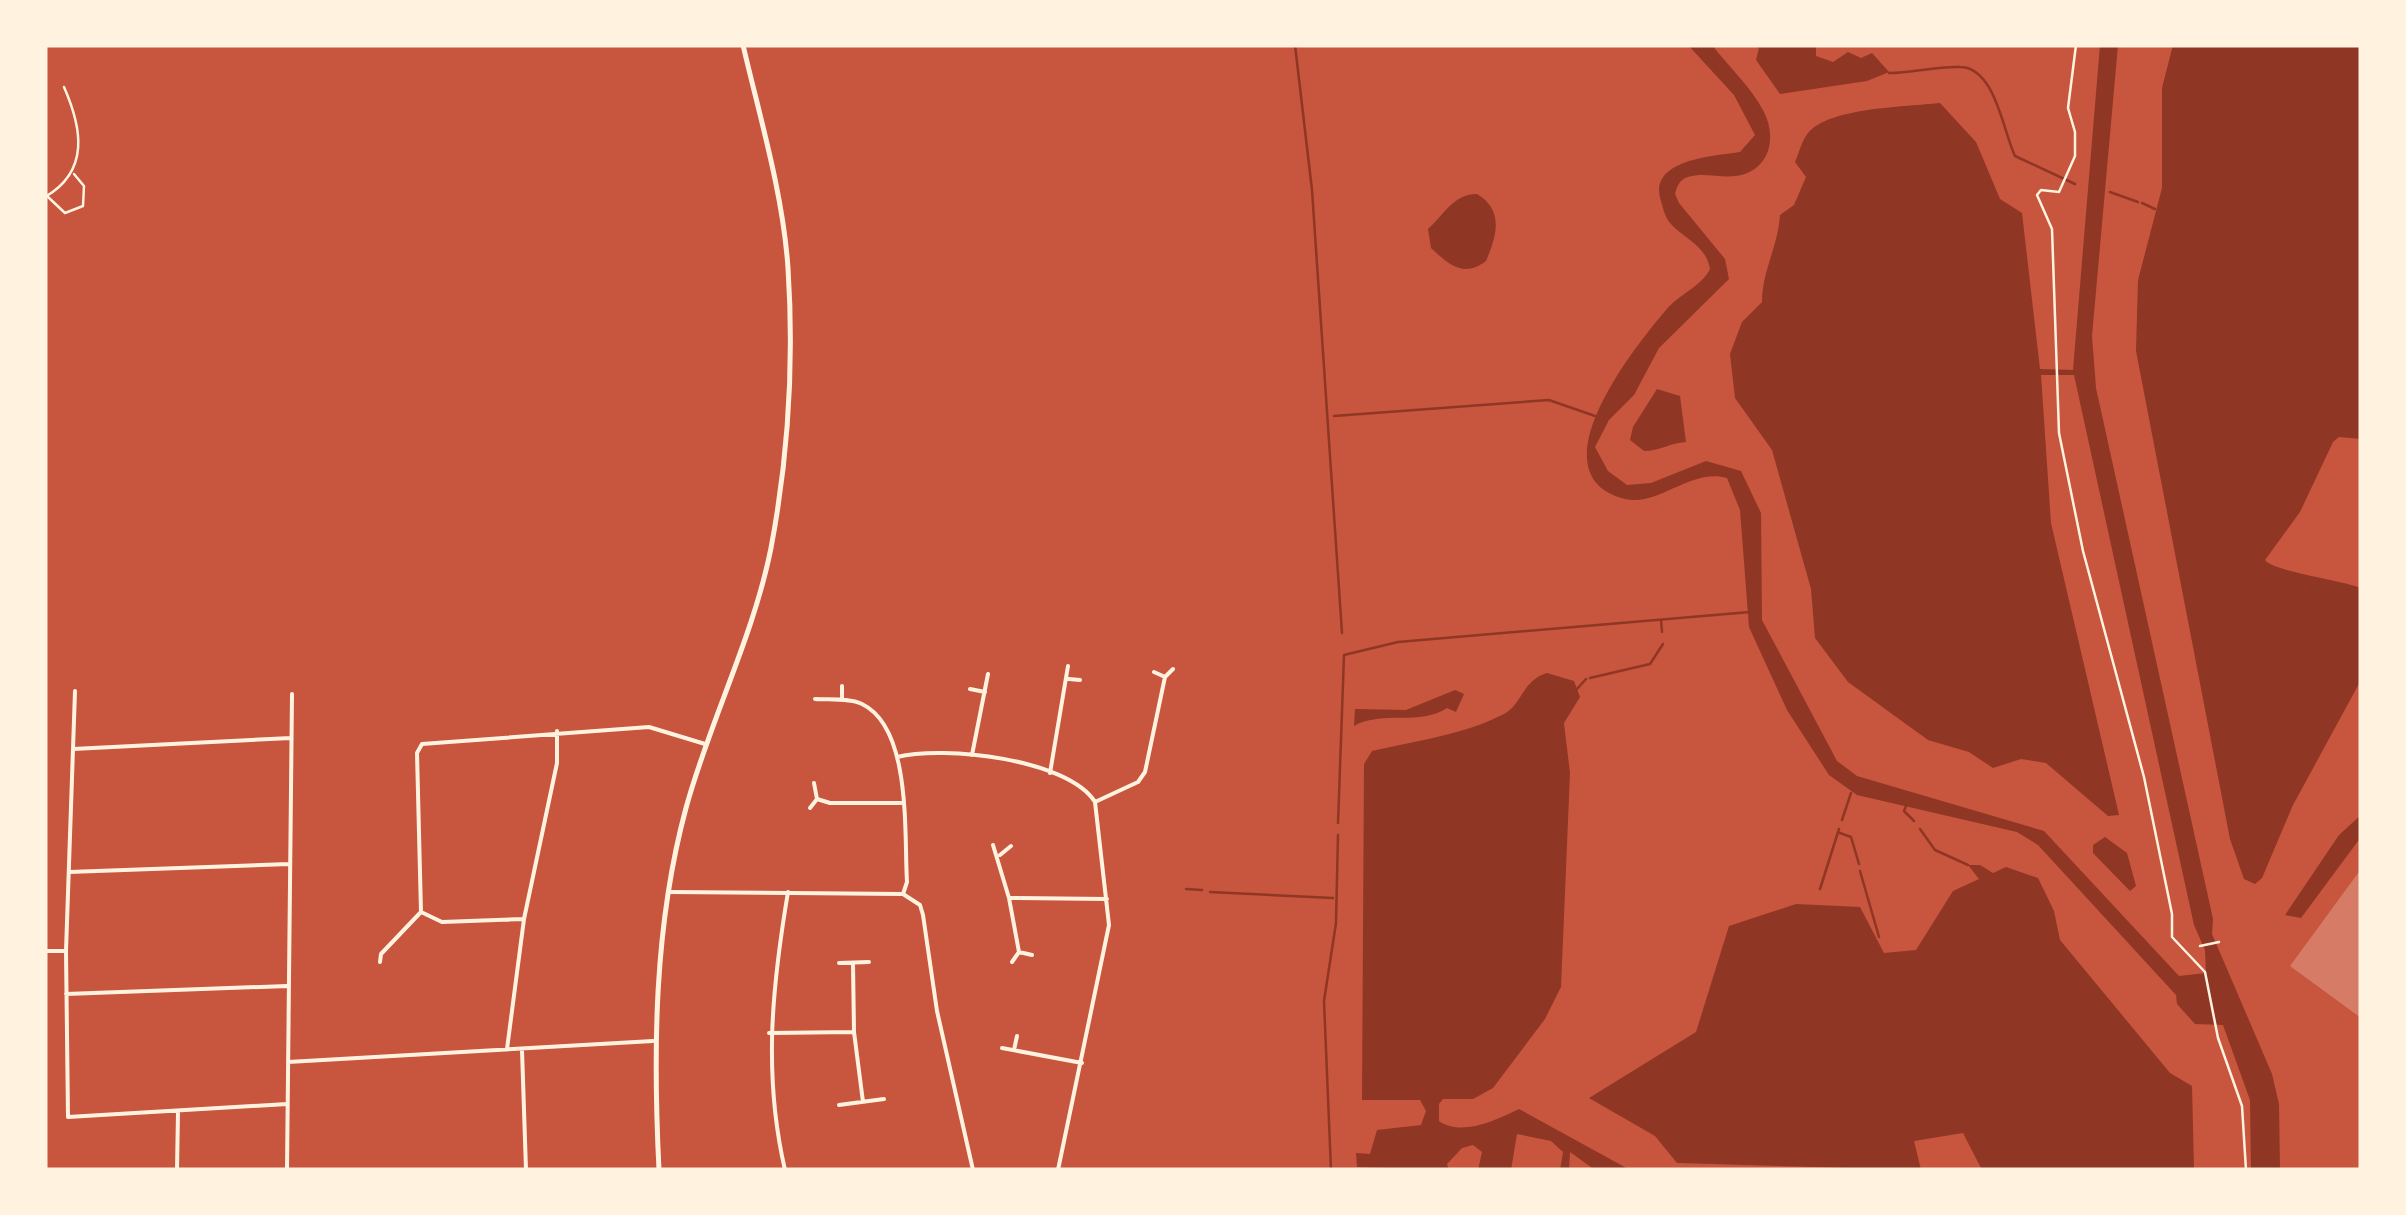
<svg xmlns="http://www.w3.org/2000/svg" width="2406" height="1215" font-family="Karla,sans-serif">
	<rect width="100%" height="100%" fill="#c8553d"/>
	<path fill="#8f3625" d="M1688 45H1712C1729 67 1751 87 1764 112 1778 140 1768 172 1735 176 1720 178 1703 172 1688 177 1680 179 1677 186 1675 194L1679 203 1725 259 1729 279 1659 348 1634 395 1609 420 1595 447 1608 471 1627 485 1651 483 1706 461 1741 471 1761 513 1762 620 1837 761 1857 776 2044 831 2179 976 2206 973 2205 950 2194 925 2074 375H2041L2051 523 2119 815 2108 816 2046 763 2021 759 1993 768 1969 752 1928 740 1848 682 1815 638 1811 589 1772 450 1735 398 1730 354 1742 322 1762 302C1762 271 1778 247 1780 215L1794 205 1806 177 1795 162C1799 153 1802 140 1808 133 1830 107 1906 107 1940 103L1976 142 2000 199 2022 213 2040 369 2073 370 2100 45H2118L2092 336 2096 388 2213 919 2212 934 2272 1074 2279 1104 2280 1170H2251L2250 1100 2223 1025 2195 1024 2177 1004 2176 995 2038 845 2017 832 1857 795 1829 775 1787 710 1749 627 1740 510 1727 478C1690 468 1659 507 1625 499 1531 475 1637 344 1666 310 1678 295 1702 286 1710 269 1706 245 1684 239 1670 223 1665 217 1663 208 1661 201 1647 159 1715 156 1740 152L1755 135 1734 95Z
		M1754 45H1816V56L1833 62 1848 52 1861 58 1872 53 1889 72 1867 81 1780 94 1756 60 1759 48Z
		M2173 45H2361V439L2339 437 2333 442 2300 512 2265 560C2272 571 2341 580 2361 588V680L2293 805 2262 878 2255 884 2244 879 2230 839 2136 351 2138 280 2162 188V88Z
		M1477 194C1504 210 1497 235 1486 261 1464 278 1449 265 1431 248L1428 229C1444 215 1453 194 1477 194Z
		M1657 389 1680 396 1686 442C1670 443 1659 451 1644 451L1630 440 1633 427Z
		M1547 673 1574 681 1580 697 1564 723 1570 773 1561 987 1545 1019 1493 1088 1473 1099H1443L1439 1104V1121C1462 1137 1496 1120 1519 1109L1630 1170H1595L1570 1152 1569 1170H1560L1563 1152 1551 1141 1517 1134 1511 1170H1478L1482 1152 1473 1145 1462 1148 1447 1164 1449 1170 1357 1167 1356 1153 1370 1154 1377 1130 1421 1125 1426 1111 1420 1100H1362L1364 764 1372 751C1415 741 1462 735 1502 715 1522 706 1522 680 1547 673Z
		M1455 690 1464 694 1456 712 1447 708C1420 726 1382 710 1354 726L1355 709 1406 710Z
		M2361 815V837L2301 918 2285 915 2339 835Z
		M2105 837 2127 853 2136 886 2130 891 2093 853V845Z
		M1968 865H1980L1993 873 2006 867 2038 878 2054 911 2060 940 2170 1073 2192 1086 2194 1170H1982L1963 1133 1914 1141 1921 1170 1677 1163 1655 1136 1589 1098 1696 1032 1729 926 1796 904 1860 907 1884 953 1916 950 1953 891 1979 879Z"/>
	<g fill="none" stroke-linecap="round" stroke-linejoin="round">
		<path stroke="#8f3625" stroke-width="2.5" d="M1295 45 1312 190 1342 633
			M1889 73C1913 73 1936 66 1960 67 1995 67 2003 131 2015 156L2075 184
			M2110 192 2138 202
			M2142 203 2155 209
			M1334 416 1549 400 1595 416
			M1661 620 1662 632
			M1590 678 1650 664 1663 644
			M1577 689 1586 679
			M1906 806 1904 811 1914 821
			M1842 820 1851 793
			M1338 823 1344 655 1398 642 1750 612
			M1920 829 1935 850 1968 865
			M1840 833 1851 837 1859 864
			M1860 871 1879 937
			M1186 889 1202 890
			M1820 889 1839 829
			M1210 892 1333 898
			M1331 1170 1324 1001 1336 923 1338 835"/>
	</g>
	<path fill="#d67c66" d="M2361 869V1018L2290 966Z"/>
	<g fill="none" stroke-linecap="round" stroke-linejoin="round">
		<path stroke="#fff3e0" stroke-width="2.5" d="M2076 45 2068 108 2075 132V156L2059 192 2041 190 2037 195 2052 229 2059 433 2083 551 2144 777 2172 914V937L2205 972 2218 1038 2242 1106 2246 1170
			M2200 946 2219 942"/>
		<path stroke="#fff3e0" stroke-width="2.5" d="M45 197C90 171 82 128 64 87
			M48 197 65 213 83 206 84 186 74 174"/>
		<path stroke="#fff3e0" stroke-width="4" d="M1154 672 1165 677
			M1069 679 1080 680
			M970 689 985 692
			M75 691 66 951 68 1117 287 1104
			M815 699C830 700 849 698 862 704 912 728 904 835 907 882L903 894 920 905 923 915 937 1011 973 1170
			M842 700V686
			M73 749 291 738
			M972 755 988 674
			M897 757C944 745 1068 759 1095 802L1109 925 1058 1170
			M1050 773 1068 666
			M814 783 817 799 830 803H903
			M1095 802 1138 782 1145 772 1165 677 1173 669
			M810 808 817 799
			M993 845 1009 898 1107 899
			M1000 855 1011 846
			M69 872 289 864
			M669 892 903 894
			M1009 898 1019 952
			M524 919 442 922 421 912 417 753 422 744 649 727 705 744
			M45 951H66
			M380 962 381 954 420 913
			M1012 962 1019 952 1032 955
			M839 963 869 962
			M66 994 287 986
			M854 1032 863 1102
			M769 1033 854 1032 853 963
			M1002 1048 1082 1063
			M507 1049 524 919 557 763V731
			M522 1050 526 1170
			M1014 1050 1017 1036
			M288 1062 653 1041
			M839 1105 884 1099
			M177 1170 178 1112
			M287 1170 292 694
			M785 1170C763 1075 772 987 788 892"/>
		<path stroke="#fff3e0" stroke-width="5" d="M659 1170C653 1050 654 926 686 808 710 720 753 638 771 548 788 458 794 360 788 268 783 194 760 118 743 45"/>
	</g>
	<rect width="2406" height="1215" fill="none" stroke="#fff3e0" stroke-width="95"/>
</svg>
